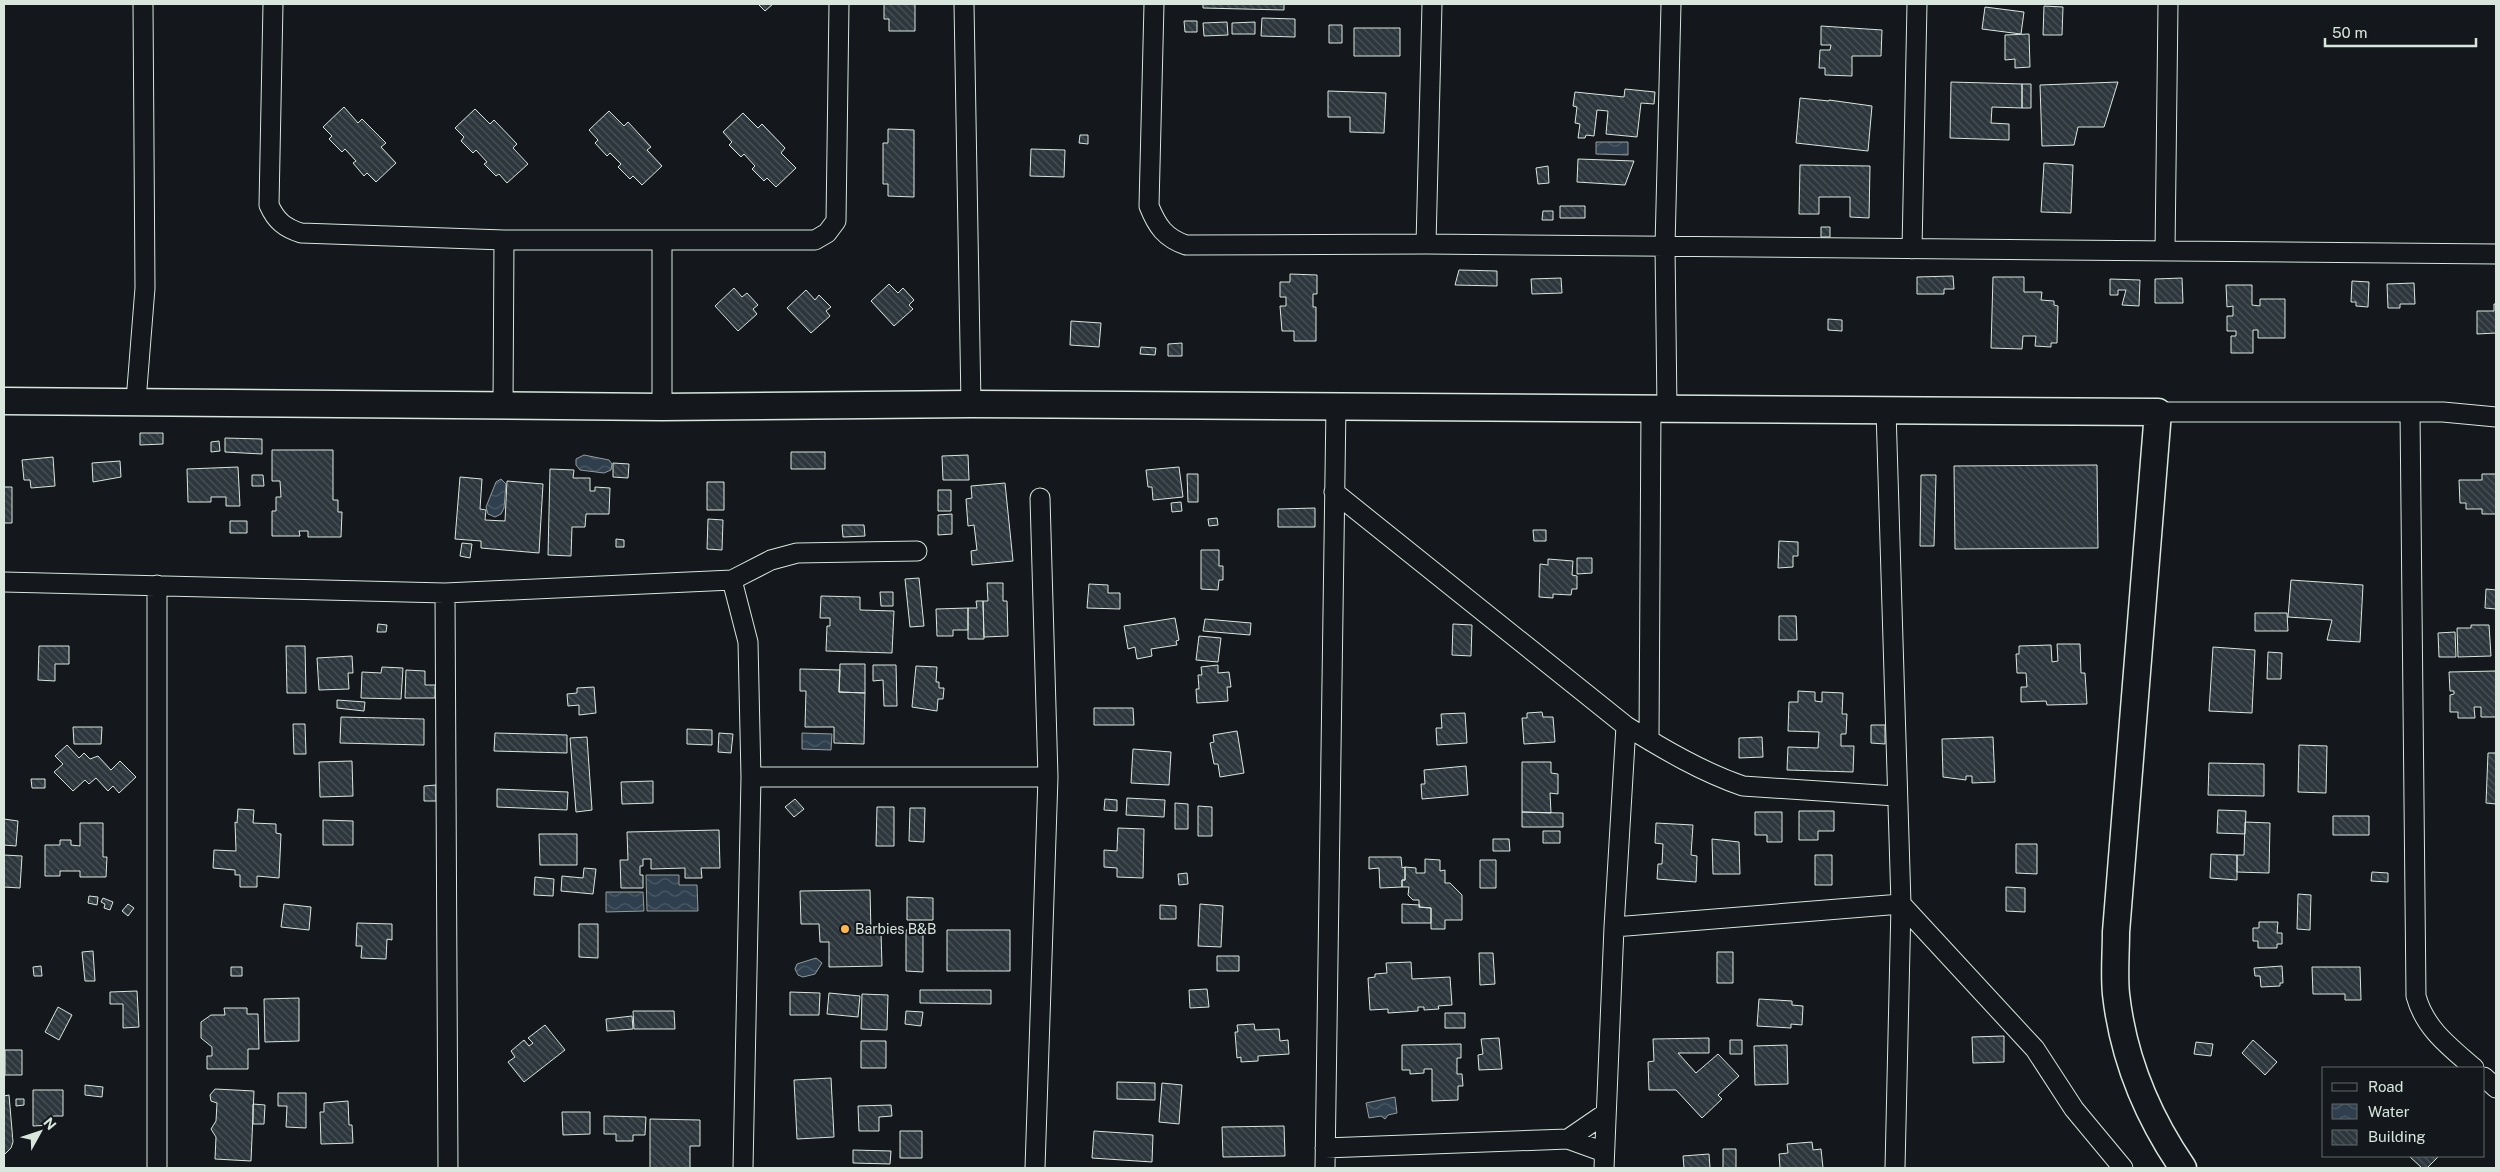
<svg xmlns="http://www.w3.org/2000/svg" width="2500" height="1172" font-family="'Public Sans',sans-serif">
	<defs>
		<pattern id="water-waves" width="16" height="10" patternUnits="userSpaceOnUse" patternTransform="scale(1.25)"><rect width="16" height="10" fill="#2f3f4d"/><path d="M0 5q4-4 8 0t8 0" fill="none" stroke="#4c5b66"/></pattern>
		<pattern id="building-back-hatch" width="6" height="6" patternUnits="userSpaceOnUse" patternTransform="scale(1.25)"><rect width="6" height="6" fill="#2c363c"/><path d="M-1 5l2 2M0 0l6 6M5-1l2 2" fill="none" stroke="#4a5358"/></pattern>
	</defs>
	<rect width="100%" height="100%" fill="#14181c"/>
	<path fill="url(#water-waves)" stroke="#939e99" d="M1596 142H1628V155L1596 154Z
		M584 455 609 460 612 464 611 470 604 473 580 470 576 465V459Z
		M501 479 506 484 504 508 501 514 495 517 488 514 486 507 496 482Z
		M802 733 832 734 831 750 802 749Z
		M646 875H679V885H697L698 911H647Z
		M606 892H643L644 911 606 912Z
		M816 958 822 963 815 974 803 977 798 975 795 969 797 964Z
		M1395 1097 1397 1113 1388 1115 1385 1119 1381 1116 1369 1118 1366 1103Z"/>
	<path fill="url(#building-back-hatch)" stroke="#d8e6dc" d="M758 4H773L765 11Z
		M884 4H915V31H889V19H884Z
		M1203 4H1284V10L1203 8Z
		M2044 6 2063 7 2062 35H2043Z
		M1985 7 2024 12 2021 34 1982 29Z
		M1262 18 1295 19V37L1261 36Z
		M1184 21H1197V32H1185Z
		M1227 22 1228 35 1204 36 1203 23Z
		M1255 22V34H1232V23Z
		M1329 25H1342V43H1329Z
		M1821 26 1882 30 1881 56H1852V76L1825 75V68H1819L1820 50H1830L1831 45H1821Z
		M1354 28H1400V56H1354Z
		M2029 34 2030 67 2015 68V59L2005 60V35Z
		M1951 82 2022 84V108L1992 107 1991 123 2009 124V140L1950 138Z
		M2118 82 2104 127H2078L2074 145 2042 146 2040 85Z
		M2022 84H2031V108H2022Z
		M1625 89 1655 92 1654 104 1641 103 1637 137 1606 134 1608 111 1597 110 1594 136 1586 135 1585 138H1578L1580 124 1575 123 1577 107 1573 106 1575 92 1624 97Z
		M1328 91 1386 93 1384 133 1350 132V117H1328Z
		M1800 98 1829 101V100L1872 106 1868 151 1796 143Z
		M344 107 358 123 362 119 386 143 381 147 396 163 376 182 367 173 364 176 353 163 356 161 345 149 342 152 329 139 332 136 323 127Z
		M475 109 490 124 494 120 517 144 513 148 528 164 507 183 499 174 496 176 484 164 487 162 476 150 473 153 461 141 464 137 455 128Z
		M609 111 624 126 628 122 651 147 647 150 662 166 642 185 633 176 630 179 618 167 621 164 610 153 607 156 595 143 598 140 589 130Z
		M743 113 758 128 762 124 785 148 781 153 796 168 776 187 767 178 764 181 752 169 755 166 744 154 741 157 729 145 732 142 723 132Z
		M888 129 914 130V197L888 196V184H883V143H888Z
		M1080 135H1088V144L1079 143Z
		M1031 149 1065 150 1064 177 1030 176Z
		M1578 159 1634 161 1625 185 1577 182Z
		M2044 163 2073 165 2071 213 2041 212Z
		M1800 165 1870 166 1869 218 1850 217V197H1819V214H1799Z
		M1548 166 1549 183 1538 184 1536 168Z
		M1560 206H1585V218H1560Z
		M1543 211H1553V220H1542Z
		M1821 227H1830V237H1821Z
		M1459 270 1497 271V286L1455 285Z
		M1290 274 1317 275V294H1313V307H1316V341H1294V331H1282L1280 306H1286V297H1280V282H1290Z
		M1953 276 1954 289H1944V294H1917V277Z
		M1993 277H2024V292H2042L2041 300 2054 301V305L2058 306 2057 343H2051V347L2035 346 2036 336H2023L2022 349 1991 348Z
		M1561 278 1562 293 1532 294 1531 279Z
		M2182 278 2183 303H2155V279Z
		M2110 279 2140 280 2139 306 2122 305 2126 290H2118V295H2110Z
		M2352 281 2369 282 2368 307 2356 306V302H2351Z
		M2414 283 2415 304H2400V308H2388L2387 284Z
		M889 284 898 293 903 288 914 300 909 305 913 309 894 326 871 301Z
		M2226 285H2252V305L2260 306V299H2285V338H2258V330H2253V353H2231V336H2236V331H2227V316H2233V306L2227 307Z
		M734 288 742 297 747 293 758 305 753 309 757 314 738 331 715 306Z
		M806 290 815 300 819 295 831 307 826 311 830 316 811 333 787 308Z
		M2494 304H2496V333L2477 334V311H2494Z
		M1828 319 1842 320V331L1828 330Z
		M1071 321 1101 323 1099 347 1070 345Z
		M1182 343V356H1168V344Z
		M1141 347 1156 348 1155 355 1140 354Z
		M140 433H163V444L140 445Z
		M225 438 262 439V454L225 452Z
		M219 441 220 451 211 452V442Z
		M272 450H333V500H338V512H342L341 537H308V531H299L300 536H272V511H276V497H281L280 481H272Z
		M791 452H825V469H791Z
		M968 455 969 480H943L942 456Z
		M53 457 55 486 31 488 30 480H24L22 460Z
		M120 461 121 477 93 482 92 463Z
		M613 463 629 464 628 478 613 477Z
		M2097 465 2098 548 1955 549 1954 466Z
		M238 467 240 506H226V497H211V502H188L187 469Z
		M1179 467 1183 497 1153 500 1152 487H1148L1146 470Z
		M550 469 574 470 573 478H590V491H595V487L610 488 609 514H586L585 527H572L571 556 548 555Z
		M1187 474H1198V502H1188Z
		M2482 474H2496V514H2482V509H2466V503H2460L2459 480H2482Z
		M252 475H263L264 486H252Z
		M1921 475H1936L1934 546H1920Z
		M460 477 482 479 480 509 486 510 485 520 505 521 507 481 543 484 539 553 481 548V541L455 539Z
		M707 482H724V510H707Z
		M1005 483 1013 561 972 565 971 551 977 550 974 525 968 526 966 499 972 498 971 486Z
		M4 487H12V523H4Z
		M938 490H951V511H938Z
		M1181 502 1182 511 1172 512 1171 503Z
		M1315 508V527H1278V509Z
		M952 514V534L938 535V515Z
		M1217 518 1218 525 1209 526 1208 519Z
		M708 519 723 520 722 550 707 549Z
		M230 521H247V533H230Z
		M842 525H864L865 536 843 537Z
		M1533 530H1546V541H1534Z
		M616 539 624 540V547H616Z
		M1779 541 1798 542V556H1793V567L1778 568Z
		M462 543 472 544 470 558 460 556Z
		M1201 550H1219V566H1223V580H1219L1218 590 1201 589Z
		M1577 558H1592V573L1577 574Z
		M1548 559 1573 561 1572 575 1577 576V589H1572L1571 595 1553 594V598L1539 597 1540 564 1548 565Z
		M919 578 924 626 910 627 905 579Z
		M2291 580 2363 585 2360 642 2327 640 2332 620 2288 617Z
		M987 583H1003V601H1007L1008 636 984 637 983 601H988Z
		M1089 584 1108 585V593H1120V609L1087 608Z
		M2486 589 2496 590V609L2485 608Z
		M880 592H893V606H881Z
		M821 596 860 597V610L894 611 892 653 826 651 827 626H830V618H820Z
		M976 601H983L984 639H968V608H977Z
		M968 608V630H953V636H937L936 609Z
		M2255 613H2287L2288 631H2255Z
		M1779 616H1796L1797 640H1779Z
		M1175 618 1179 640 1176 641 1177 645 1151 649 1152 656 1137 659 1135 647 1128 649 1124 626Z
		M1205 619 1251 623 1250 635 1203 631Z
		M378 624 387 625 386 632H377Z
		M1453 624 1472 625 1471 656 1452 655Z
		M2471 625H2489L2491 656 2458 657 2457 628H2471Z
		M2455 632 2456 657H2439L2438 633Z
		M1199 636 1221 638 1218 662 1196 660Z
		M2057 644H2080L2081 673H2085L2087 704 2047 705 2046 701 2021 702V687H2027L2026 673H2017L2016 654H2019V646L2051 645 2052 662 2058 661Z
		M39 646H69V664H55V681L38 680Z
		M286 646H305L306 693H287Z
		M2213 647 2255 650 2252 713 2209 711Z
		M2268 652 2282 653 2281 679H2267Z
		M352 656 353 673H348L349 689 319 690 317 658Z
		M840 664H865V693L839 692Z
		M873 665H896L897 706H884L883 680 873 681Z
		M1218 665V673L1229 672 1231 687H1227L1228 701 1197 703 1196 689H1199L1198 675H1202L1201 667Z
		M916 666 937 667 936 682H939V688H944L943 699H938L937 711 912 707Z
		M382 667 403 668 401 699 361 698 362 672 381 673Z
		M800 669 840 670 839 692 865 693 864 744 834 743V727H805L806 691H800Z
		M406 670 425 671V685H435V698H405Z
		M2496 671V717H2481V707H2474L2475 718H2458V712H2450V695L2454 694V691H2450L2449 672Z
		M594 687 596 713 579 715V705L568 706 567 694 577 693V688Z
		M1798 691 1815 692V701L1822 702V692L1843 693 1842 714H1847L1846 734H1841V746H1854L1853 772 1787 770 1788 747 1818 748 1819 732 1788 731 1789 702H1798Z
		M337 700 365 702 364 711 337 708Z
		M1094 708H1133L1134 725H1094Z
		M1542 712 1543 717H1553L1555 742 1524 744 1522 718H1527V713Z
		M1465 713 1467 743 1437 745 1436 728H1442L1441 714Z
		M341 717 424 719V745L340 743Z
		M293 724H305L306 754H294Z
		M1871 725H1885V744L1871 743Z
		M73 727H102L101 744H74Z
		M687 729 712 730V745L687 744Z
		M1237 731 1244 773 1220 777 1218 764H1214L1210 743 1214 742 1213 735Z
		M495 733 567 735V753L494 751Z
		M719 733 733 734 731 753 718 752Z
		M587 737 592 810 576 812 570 738Z
		M1762 737 1763 757 1739 758V738Z
		M1993 737 1995 782 1972 783V776H1966V780L1943 777 1942 739Z
		M67 745 79 758 84 753 90 759 98 756 111 770 120 761 136 777 119 793 113 786 108 791 96 778 89 784 85 780 73 791 54 772 63 764 55 756Z
		M2299 745 2327 746 2326 793 2298 792Z
		M1133 749 1171 752 1169 785 1131 783Z
		M2488 753H2496V804L2486 803Z
		M352 761 353 796 320 797 319 762Z
		M1522 762H1551V773L1558 774V794L1550 793 1551 813 1522 812Z
		M2209 763 2264 764V796L2208 795Z
		M1466 766 1468 795 1422 799 1421 784H1425L1424 770Z
		M31 779H45V788H32Z
		M653 781V803L622 804 621 782Z
		M436 785V801H424V786Z
		M497 789 568 792 567 810 497 807Z
		M1127 798 1165 800 1164 817 1126 815Z
		M795 799 804 809 794 817 785 807Z
		M1105 799 1117 800V811L1104 810Z
		M1175 803 1188 804V829H1175Z
		M1198 806 1212 807V836H1198Z
		M877 807H894V846H876Z
		M910 808H925L924 842 909 841Z
		M238 809 254 810 253 823 276 824V833L281 834 279 878 257 876V887H240V875H235V870L213 868 214 850 236 851 235 822 237 823Z
		M2218 810 2246 811 2245 834 2217 833Z
		M1799 811H1834V831H1818V840H1799Z
		M1522 812 1563 813V827H1522Z
		M1755 812H1782V842H1767V835H1755Z
		M2333 816H2369V835H2333Z
		M4 819 18 821 16 846 4 845Z
		M323 820 353 821V845H323Z
		M2245 822 2270 823 2269 873 2237 872V855H2244Z
		M80 823H103V857H107L106 877H80V871H60V876H45V845H60V840H71V845L80 846Z
		M1656 823 1693 825 1691 855 1697 856 1696 882 1657 879 1658 864H1662L1663 844 1655 843Z
		M1118 828 1144 829 1143 878 1117 877V868L1104 867V850L1117 851Z
		M719 830 720 868H701L702 878H685V868L651 869V859H643V866H640V875H643V888H621L620 860H628L627 832Z
		M1543 831H1560V843H1543Z
		M539 834H577V865H540Z
		M1493 839H1509L1510 851H1493Z
		M1712 839 1739 842 1740 874H1713Z
		M2016 844H2037V874L2016 873Z
		M2211 854 2237 855V880L2210 878Z
		M4 855 22 856 20 888 4 887Z
		M1815 855H1832V885H1815Z
		M1369 857H1401L1402 868 1405 867V880H1402V887L1380 888 1379 868 1369 869Z
		M1425 859 1440 860V871L1445 870V883H1450L1462 895V920H1445V929H1431V908L1419 907V900H1413L1408 895 1409 887H1402V880H1405V867L1416 868V873H1425Z
		M1480 860H1496V888H1480Z
		M584 868 596 869 593 894 561 891 562 876 583 878Z
		M2372 872 2388 873V882L2371 881Z
		M1187 873 1188 884 1179 885 1178 874Z
		M535 877 554 879 553 896 534 895Z
		M2006 887 2025 888V912L2006 911Z
		M870 890 871 933H881L882 966 829 967V942H820L819 924H801L800 891Z
		M2298 894 2311 895 2310 930 2297 929Z
		M89 896 98 897 97 905 88 903Z
		M907 897 933 898V920H907Z
		M103 898 113 902 110 910 104 908 105 904 101 902Z
		M128 904 134 908 128 916 122 911Z
		M284 904 311 907 309 930 281 927Z
		M1200 904 1223 906 1221 947 1198 946Z
		M1402 904 1420 905 1419 907 1431 908V923H1402Z
		M1160 905 1176 906V919H1160Z
		M2259 922H2278L2277 933H2282V944H2277V948H2258V941H2253V928H2259Z
		M357 923 392 924V940L387 939 386 959 361 958 362 946H356Z
		M579 924H598V958L579 957Z
		M906 930H923V972L906 971Z
		M947 930H1010V971H947Z
		M93 951 95 981H85L82 952Z
		M1717 952H1733V983H1717Z
		M1479 953H1493L1495 984 1480 985Z
		M1217 956H1239V971H1217Z
		M1411 962 1412 979 1450 977 1452 1005 1438 1006 1439 1009 1424 1010V1007H1418V1011L1388 1013V1009L1370 1010 1368 978 1375 977V974L1387 973 1386 963Z
		M41 966 42 976H34L33 967Z
		M2282 966 2283 983H2280V986L2261 987 2260 976H2255L2254 968Z
		M231 967H242V976H231Z
		M2312 967H2360L2361 1000H2345V994H2313Z
		M1207 989 1209 1007 1190 1008 1189 990Z
		M920 990H991V1004L920 1003Z
		M137 991 139 1027 123 1028V1004H110V992Z
		M790 992 820 993 819 1015H790Z
		M829 993 860 996 858 1017 827 1014Z
		M862 994 888 995 887 1030 861 1029Z
		M299 998V1041L265 1042 264 999Z
		M1759 999 1792 1001V1005L1803 1006 1802 1025 1791 1024V1028L1757 1026Z
		M58 1007 72 1015 59 1040 45 1032Z
		M224 1008H247V1014H258L259 1049H248V1069H207V1056H212V1047L201 1038V1022L211 1015H225Z
		M633 1011H674L675 1029H634Z
		M906 1011 923 1012 921 1026 905 1024Z
		M1445 1013H1465V1028H1445Z
		M632 1016 633 1029 607 1031 606 1019Z
		M1254 1024 1255 1030 1279 1029 1280 1041 1288 1040 1289 1054 1258 1056V1061L1241 1062V1057L1237 1058 1235 1032H1238L1237 1025Z
		M545 1025 565 1050 524 1082 508 1062 515 1057 511 1051 524 1040 529 1046 533 1043 528 1038Z
		M2004 1036V1062L1973 1063 1972 1037Z
		M1499 1038 1502 1069 1479 1070 1478 1055 1483 1054 1481 1039Z
		M1709 1038V1053H1678L1696 1073 1718 1054 1739 1076 1718 1095 1722 1099 1702 1118 1676 1090H1649L1648 1062 1654 1061 1653 1039Z
		M1730 1040H1742V1054H1730Z
		M2253 1040 2277 1062 2265 1075 2242 1053Z
		M861 1041H886V1068H861Z
		M2196 1042 2213 1044 2211 1056 2194 1054Z
		M1461 1044V1058H1457V1074H1462L1463 1086H1458V1100L1432 1101V1069H1424V1073L1410 1074V1070H1402V1045Z
		M1787 1045 1788 1084 1755 1085 1754 1046Z
		M5 1050H22V1075H5Z
		M831 1078 834 1137 797 1139 794 1080Z
		M1117 1082 1155 1083V1100L1117 1099Z
		M1162 1083 1182 1085 1179 1124 1159 1122Z
		M85 1085 103 1087 102 1097 85 1095Z
		M215 1089 254 1091 251 1161 215 1159 216 1137 211 1129 216 1121 217 1103 211 1101 210 1095Z
		M33 1090H63V1116H52V1125L33 1126Z
		M278 1093H306V1128L286 1127 287 1106H278Z
		M9 1095 13 1142 11 1148 4 1155V1096Z
		M16 1099H24V1105L16 1106Z
		M348 1101 349 1125H352L353 1143 321 1144 320 1112H324V1103Z
		M253 1104 265 1105 264 1124H253Z
		M891 1105 892 1116 879 1117V1131H859L858 1106Z
		M562 1112H590V1134L563 1135Z
		M604 1116 646 1117 645 1135H633V1141H616V1134H604Z
		M650 1119 700 1120V1146H690V1168H650Z
		M1284 1126 1285 1156 1223 1157 1222 1127Z
		M900 1131H922V1158H900Z
		M1094 1131 1153 1135 1152 1162 1092 1158Z
		M1812 1142 1813 1150 1821 1149 1823 1168H1780L1779 1154 1788 1153 1787 1144Z
		M1723 1149H1736V1168H1723Z
		M853 1150 891 1151 890 1164 853 1163Z
		M1709 1154 1710 1168H1684L1683 1156Z
		M2409 1156H2436L2438 1157 2427 1168H2422Z"/>
	<g fill="none" stroke-linecap="round" stroke-linejoin="round">
		<defs>
			<path id="street" d="M273 4 269 205C276 221 285 228 301 233L504 240H815L827 233 836 221 839 4
				M964 4 971 404
				M1154 4 1149 206C1157 226 1165 238 1186 245L1426 244 2496 254
				M662 240V407
				M1426 244 1432 4
				M1912 249 1917 4
				M2165 251 2168 4
				M136 401 145 288 143 4
				M503 406 504 240
				M1667 408 1665 246 1671 4
				M1886 410 1901 904 1895 1168
				M2158 412H2443L2496 417
				M2410 412 2416 996C2425 1029 2450 1047 2474 1068
				M1334 492 1626 726C1663 749 1702 772 1743 786L1896 796
				M732 580 748 642 751 777 743 1168
				M4 582 445 593 732 580 771 560 797 553 917 551
				M445 593 448 1168
				M1649 740 1651 408
				M751 777H1048
				M1901 904 2035 1049 2074 1109 2123 1168
				M1614 927 1901 904
				M2484 1077 2496 1088
				M1568 1139 1606 1113
				M1325 1148 1568 1139 1604 1152
				M157 1168V585
				M1035 1168 1048 777 1040 498
				M1325 1168 1336 405
				M1604 1168 1614 927 1626 726"/>
			<path id="secondary" d="M4 401 662 407 971 404 2158 412 2116 932C2116 953 2114 974 2116 994 2123 1057 2148 1117 2183 1168"/>
		</defs>
		<use href="#street" stroke="#d8e6dc" stroke-width="21"/>
		<use href="#secondary" stroke="#d8e6dc" stroke-width="29"/>
		<use href="#street" stroke="#14181c" stroke-width="19"/>
		<use href="#secondary" stroke="#14181c" stroke-width="26"/>
	</g>
	<circle fill="#ffb74d" stroke="#14181c" stroke-width="2" cx="845" cy="929" r="5"/>
	<g text-anchor="middle" dominant-baseline="central" stroke-width="4" stroke-linejoin="round" paint-order="stroke">
		<g font-size="14" fill="#d8e6dc" stroke="#14181c" text-anchor="start">
			<text x="855" y="929">Barbies B&amp;B</text>
		</g>
	</g>
	<rect width="2500" height="1172" fill="none" stroke="#d8e6dc" stroke-width="10"/>
	<rect x="2322" y="1067" width="162" height="90" fill="#14181c" stroke="#626a69"/>
	<rect x="2332" y="1083" width="25" height="8" fill="#14181c" stroke="#626a69"/>
	<text x="2368" y="1092" font-size="15" fill="#d8e6dc">Road</text>
	<rect x="2332" y="1104" width="25" height="15" fill="url(#water-waves)" stroke="#626a69"/>
	<text x="2368" y="1117" font-size="15" fill="#d8e6dc">Water</text>
	<rect x="2332" y="1130" width="25" height="15" fill="url(#building-back-hatch)" stroke="#626a69"/>
	<text x="2368" y="1142" font-size="15" fill="#d8e6dc">Building</text>
	<g transform="translate(40 1132) rotate(50)" stroke="#14181c" stroke-width="4" paint-order="stroke">
	<path d="M0-4L9 19L0 12L-9 19Z" fill="#d8e6dc"/>
	<text y="-8" font-size="14" font-weight="bold" text-anchor="middle" fill="#d8e6dc">N</text>
	</g>
	<path d="M2325 38v8h151v-8" fill="none" stroke="#d8e6dc" stroke-width="2.5"/>
	<text x="2332" y="38" font-size="15" fill="#d8e6dc" stroke="#14181c" stroke-width="4" paint-order="stroke">50 m</text>
</svg>
